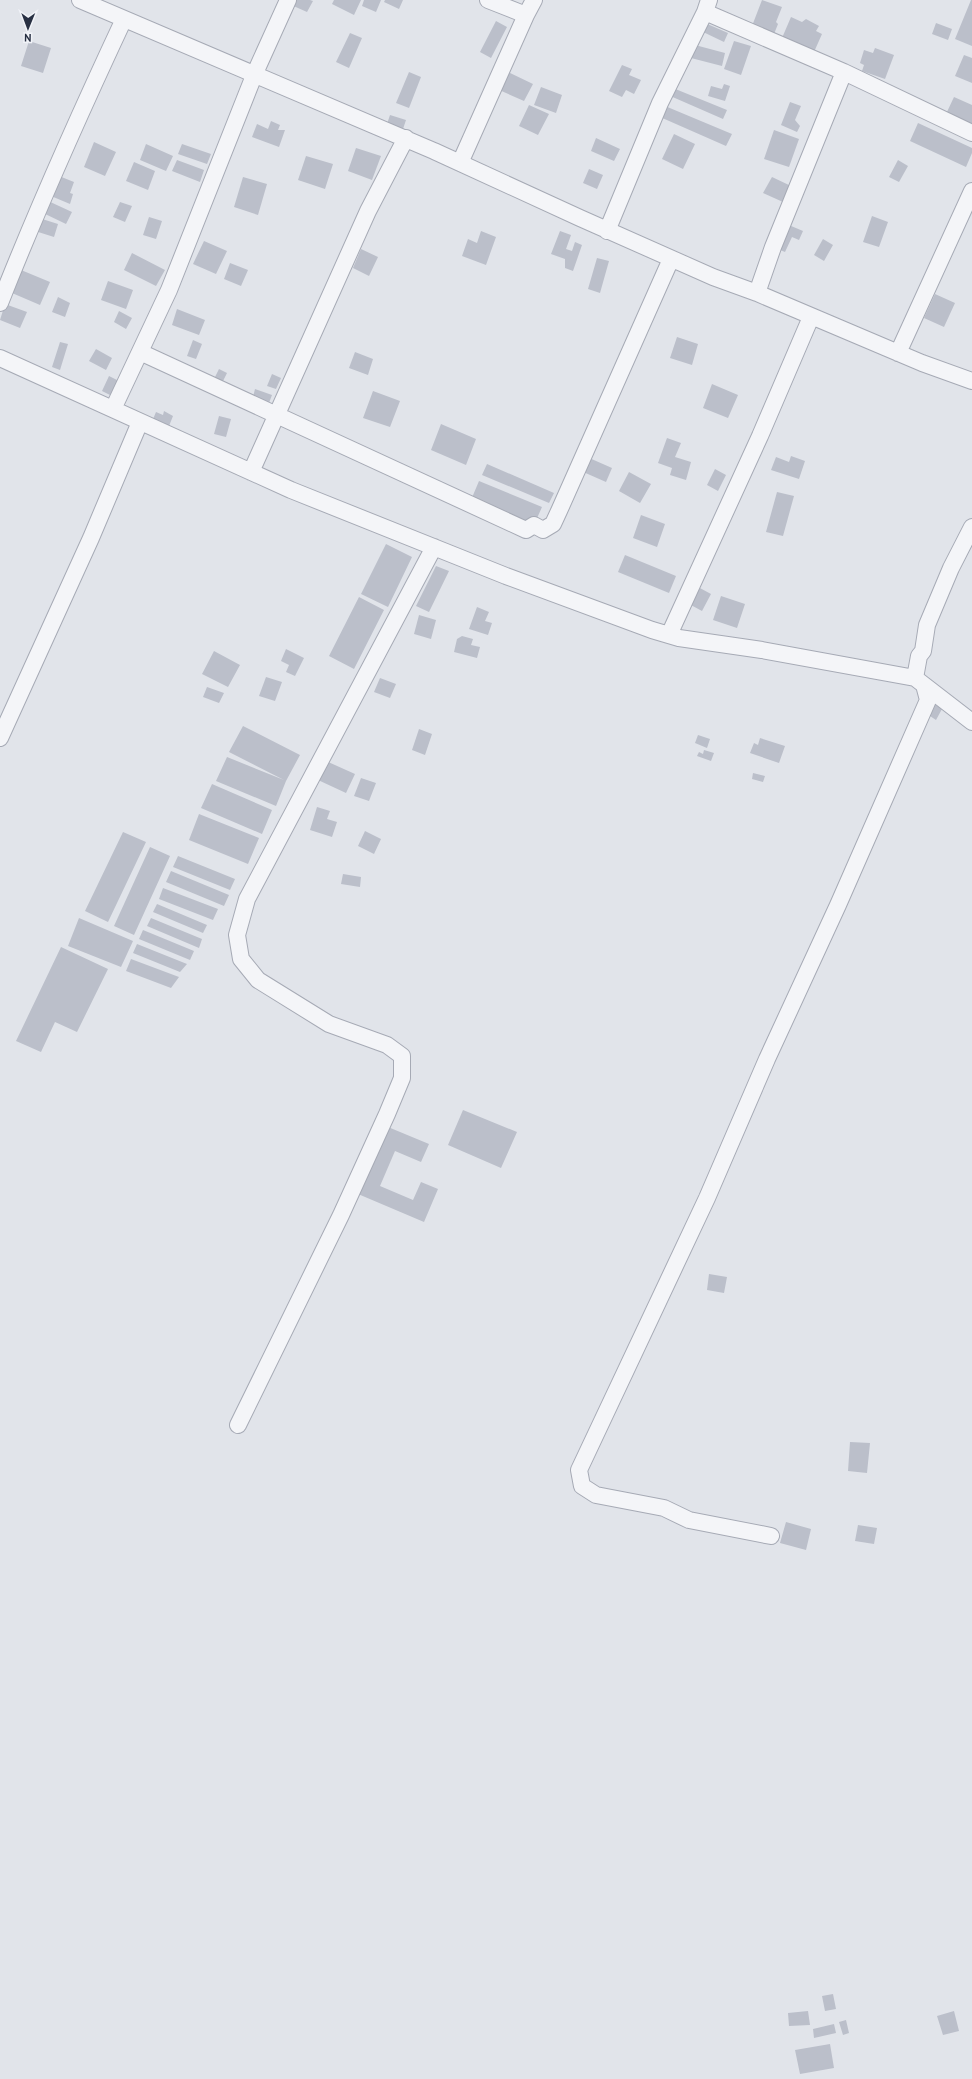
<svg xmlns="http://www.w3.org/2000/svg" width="972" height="2079" font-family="'PT Sans',sans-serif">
	<rect width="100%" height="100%" fill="#e1e4ea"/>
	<path fill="#bbbfca" d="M291 0H310L313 1 307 12 289 4Z
		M334 0H361L354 15 332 4Z
		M364 0H381L376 12 362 6Z
		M385 0H403L399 9 384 2Z
		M762 0 782 7 776 22 778 24 774 34 752 26Z
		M971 0H972V46L955 39Z
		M791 17 802 22 806 19 819 26 816 31 822 34 814 52 782 38Z
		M496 21 507 27 491 58 480 52Z
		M705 23 728 33 724 42 701 31Z
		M936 23 952 29 948 40 932 34Z
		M350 33 362 38 349 68 336 62Z
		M29 41 51 48 43 73 21 66Z
		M734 41 751 46 741 75 724 69Z
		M695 45 725 53 722 66 691 58Z
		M875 48 894 55 885 79 862 71 864 65 860 63 864 50 873 53Z
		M964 55 972 58V83L955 76Z
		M622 65 632 69 629 75 641 80 634 94 626 90 622 97 609 91Z
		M506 71 533 84 524 101 497 89Z
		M409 72 421 77 409 108 396 103Z
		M724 84 730 86 725 101 708 96 711 86 722 89Z
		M668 86 727 110 723 119 668 95Z
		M541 87 562 95 556 113 534 105Z
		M954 97 972 105V126L946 114Z
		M790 102 801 106 795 120 800 126 797 132 781 125Z
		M529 105 549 114 538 135 519 126Z
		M665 106 732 134 726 146 660 117Z
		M390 115 406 120 402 132 386 127Z
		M271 121 280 125 278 130H285L279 147 252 137 257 124 268 129Z
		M918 123 972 148V153L966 167 910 141Z
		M774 130 799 139 789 167 764 159Z
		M674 134 695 144 683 169 662 159Z
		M596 138 620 149 614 161 591 151Z
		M94 142 116 152 105 176 84 167Z
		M146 144 173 156 166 171 140 160Z
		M182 144 211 154 207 164 178 154Z
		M356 148 381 156 372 180 348 171Z
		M306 156 333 164 325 189 298 180Z
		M177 160 204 170 200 182 172 171Z
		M898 160 908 166 899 182 889 177Z
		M134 162 155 171 148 190 126 181Z
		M589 169 603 175 597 189 583 183Z
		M59 176 74 182 70 193 73 194 70 204 51 196Z
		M243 177 267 184 258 215 234 207Z
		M772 177 791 186 783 202 763 193Z
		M46 200 72 212 66 224 41 212Z
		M120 202 132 206 125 222 113 217Z
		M872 216 888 222 879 247 863 242Z
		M149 217 162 221 156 239 143 235Z
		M39 218 58 224 54 237 35 231Z
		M784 223 803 231 799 240 792 237 785 252 773 247Z
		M481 231 496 237 486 265 462 256 468 239 477 243Z
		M560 231 571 235 566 249 572 251 575 242 582 245 573 271 565 268V259L551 254Z
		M823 239 833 245 824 261 814 255Z
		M204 241 227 251 216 274 193 264Z
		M361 249 378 257 369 276 353 268Z
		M132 253 165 270 156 286 124 270Z
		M597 258 609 261 600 293 588 289Z
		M230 263 248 270 241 286 224 279Z
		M21 270 50 282 40 305 12 293Z
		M108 281 133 290 126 309 101 300Z
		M935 294 955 303 944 327 924 318Z
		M58 297 70 303 65 317 52 312Z
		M5 304 27 312 20 328 0 320Z
		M177 309 205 320 199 335 172 325Z
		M119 311 132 318 126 329 114 322Z
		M677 337 698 344 692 365 670 358Z
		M193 340 202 344 196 359 187 356Z
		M60 342 68 344 60 370 52 367Z
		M96 349 112 358 106 370 89 361Z
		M355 352 373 359 368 375 349 368Z
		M219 369 227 373 221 385 213 381Z
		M272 374 281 378 276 389 267 386Z
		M109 376 119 381 112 396 102 391Z
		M712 384 738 395 728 418 703 408Z
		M255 389 272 395 269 403 253 397Z
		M373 391 400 401 390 427 363 418Z
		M164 411 173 416 167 431 151 424 156 412 163 415Z
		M219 416 231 419 226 437 214 434Z
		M441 424 476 439 466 465 431 450Z
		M667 438 681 443 675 457 691 462 686 480 670 475 672 468 658 463Z
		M791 456 805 461 799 479 771 470 776 457 789 462Z
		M587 457 612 468 606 482 581 471Z
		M487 464 554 493 549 503 482 475Z
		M715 469 726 475 718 491 707 485Z
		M629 472 651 484 640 503 619 491Z
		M479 481 542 507 534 525 471 500Z
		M777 492 794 496 783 536 766 532Z
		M641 515 665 524 657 547 633 538Z
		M386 544 412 557 388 607 361 594Z
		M625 555 676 576 669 593 618 572Z
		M436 566 449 571 429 612 416 606Z
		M698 587 711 594 702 611 689 604Z
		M721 596 745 604 737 628 713 620Z
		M359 597 384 610 354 669 329 656Z
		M477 607 489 612 485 621 492 623 488 635 469 629Z
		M419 615 436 620 431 639 414 634Z
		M462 636 473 639 471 645 480 647 477 658 454 652 457 639Z
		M286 649 304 658 295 676 286 672 289 665 281 661Z
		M214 651 240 665 228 687 202 674Z
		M266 677 282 682 275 701 259 696Z
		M380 678 396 684 390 698 374 692Z
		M207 687 224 693 219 703 203 697Z
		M928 700 942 709 936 720 927 714Z
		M243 726 300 755 286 781 276 806 216 781 227 757 284 780 229 752Z
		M419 729 432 734 425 755 412 750Z
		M698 735 710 739 707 748 695 743Z
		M760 738 785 746 779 763 750 753 754 743 758 745Z
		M704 750 714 753 711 761 697 756 699 752 703 754Z
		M326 761 355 774 346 793 318 780Z
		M753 773 765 776 763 782 752 779Z
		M361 778 376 783 369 801 354 796Z
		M212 784 272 810 262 834 201 808Z
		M317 807 330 811 327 819 337 822 332 837 310 830Z
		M199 814 259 838 248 864 189 840Z
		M365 831 381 839 374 854 358 846Z
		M123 832 146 842 108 922 85 911Z
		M150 847 170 856 134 935 114 926Z
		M178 856 235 879 230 890 173 867Z
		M171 871 229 895 224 906 166 882Z
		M343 874 361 877 360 887 341 884Z
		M163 888 218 909 213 920 159 899Z
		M157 904 207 925 203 933 153 912Z
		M79 918 133 941 121 967 68 946Z
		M151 918 202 939 199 948 147 926Z
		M143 930 194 951 190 960 139 939Z
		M137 944 187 964 180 972 133 953Z
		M61 947 108 969 77 1032 55 1022 41 1052 16 1041Z
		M131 959 179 977 171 988 126 971Z
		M463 1110 517 1132 501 1168 448 1145Z
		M388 1127 429 1144 421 1162 395 1151 380 1186 413 1200 421 1182 438 1189 424 1222 358 1194Z
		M709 1274 727 1277 724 1293 707 1290Z
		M850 1442 870 1443 867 1473 848 1471Z
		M786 1522 811 1529 806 1550 780 1543Z
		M858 1525 877 1528 874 1544 855 1541Z
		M833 1994 836 2009 825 2011 822 1996Z
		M808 2011 810 2025 789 2026 788 2013Z
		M954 2011 959 2031 943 2035 937 2016Z
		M846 2020 849 2033 843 2035 839 2022Z
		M834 2024 836 2033 814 2038 813 2029Z
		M830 2044 834 2068 800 2074 795 2050Z"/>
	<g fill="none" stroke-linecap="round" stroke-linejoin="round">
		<defs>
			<path id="street" d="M80 0 434 151 580 218 713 277 757 293 922 363 972 381
				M488 0 526 15 534 0
				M709 0 705 12 844 72
				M460 163 526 15
				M607 231 660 103 705 12
				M757 293 773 247 844 72 972 133
				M0 303C38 207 80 113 124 19
				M140 352 526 530 534 525 543 530 553 524 559 511 671 259
				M898 353 972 191
				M0 358 291 490 506 576 652 630 679 638 762 650 915 678
				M113 409 169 290 255 73 288 0
				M251 472 368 211 406 138
				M972 527 951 568 927 625 923 651 919 656 915 678 972 722
				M669 635 760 436 811 317
				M0 738 91 538 140 422
				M238 1425 341 1215 387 1114 402 1078V1056L387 1045 329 1024 258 980 241 959 237 935 247 899 434 547
				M771 1536 689 1520 664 1508 596 1495 582 1486 579 1470 707 1198 767 1059 838 905 928 700 924 685"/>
		</defs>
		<use href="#street" stroke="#a6aab5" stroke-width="18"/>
		<use href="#street" stroke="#f4f5f8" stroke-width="16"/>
	</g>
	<g transform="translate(28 28) rotate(181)" stroke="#f1f3f8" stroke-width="3" paint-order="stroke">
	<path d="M0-3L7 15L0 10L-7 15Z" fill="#283043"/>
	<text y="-6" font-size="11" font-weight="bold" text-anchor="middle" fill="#283043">N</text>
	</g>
</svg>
